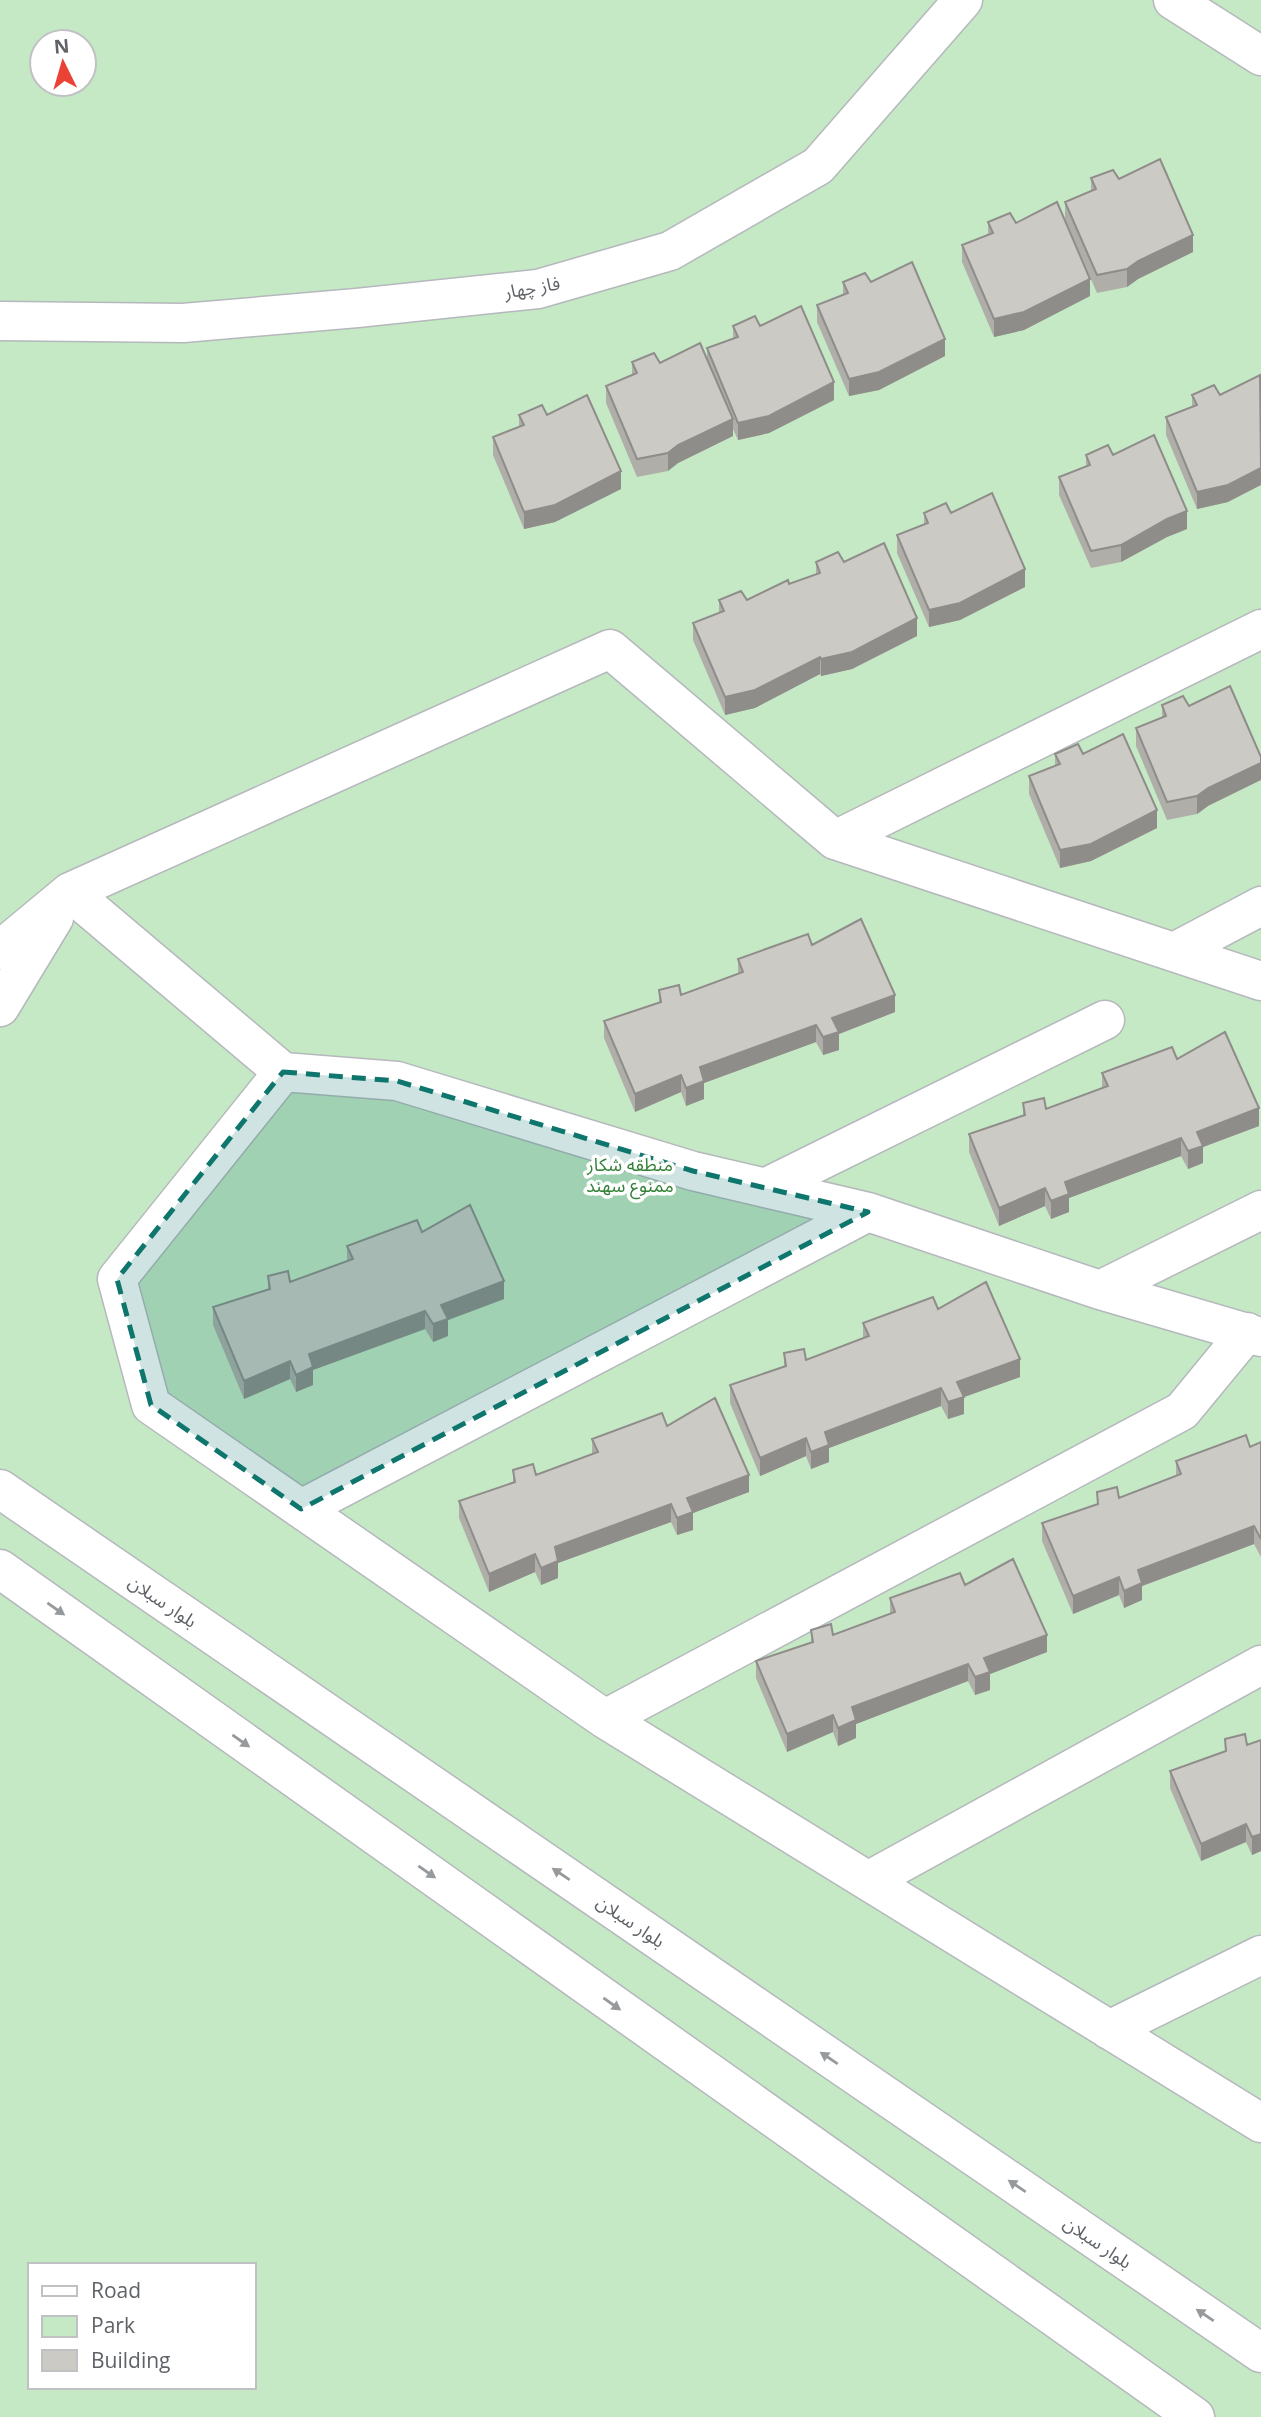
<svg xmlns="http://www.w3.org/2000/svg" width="1261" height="2417" font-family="'Open Sans','Noto Sans Arabic',sans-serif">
	<rect width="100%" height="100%" fill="#f1efe8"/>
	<path fill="#c5e8c5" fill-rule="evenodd" d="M0 0H1261V2417H0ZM42 42H84V84H42ZM30 2265H254V2387H30Z"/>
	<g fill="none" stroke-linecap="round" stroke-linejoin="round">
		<defs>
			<path id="minor" d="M1173 0 1261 56
				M0 321 183 323 357 308 538 289 670 251 818 166 963 0
				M835 840 1261 629
				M70 892 283 1072 397 1081 693 1171 868 1212 1100 1290 1261 1337
				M0 950 70 892 610 649 835 840 1261 981
				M1174 952 1261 906
				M0 1007 54 918
				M283 1072 117 1279 151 1405 605 1719 1261 2123
				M765 1188 1105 1020
				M1100 1290 1261 1210
				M301 1509 868 1212
				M605 1719 1182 1411 1247 1332
				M868 1881 1261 1665
				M1109 2030 1261 1955"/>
			<path id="tertiary" d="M0 1489 1261 2353
				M0 1569 1195 2417"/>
		</defs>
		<use href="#minor" stroke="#b5b8bc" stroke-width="41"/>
		<use href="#tertiary" stroke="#b5b8bc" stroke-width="41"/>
		<use href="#minor" stroke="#fff" stroke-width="38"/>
		<use href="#tertiary" stroke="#fff" stroke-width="38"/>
	</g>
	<path fill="#afaea9" d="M1091 178 1119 179 1193 252 1138 279 1127 287 1097 293 1065 219V202L1091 191Z
		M988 222 1016 223 1090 296 1024 330 994 337 962 262V245L988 235Z
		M843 282H871L945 356 879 390 849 396 817 322V305L843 295Z
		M733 326H760L834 400 769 433 738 440 733 429V436L678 463 668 471 637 477 606 403V386L632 375V362L660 363 707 358V348L733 338Z
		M1214 385 1228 502 1197 509 1166 435V417L1192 407V395Z
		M519 415H547L621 489 555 522 524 529 493 455V437L519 427Z
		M1086 455H1113L1187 529 1167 537 1121 562 1091 568 1059 495V477L1086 467Z
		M924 513H951L1025 587 960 620 929 627 897 553V535L924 525Z
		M816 562H844L917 636 852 669 821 676 820 674 755 708 725 715 693 640V623L719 613V600H747L816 574Z
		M1162 705 1208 806 1197 814 1167 820 1136 746V728L1162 718Z
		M1055 754 1157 828 1091 861 1060 868 1029 794V776L1055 766Z
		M812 945 895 1012 839 1034V1050L823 1055 816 1042 704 1083V1099L686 1106 681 1092 635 1112 604 1038V1021L659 1003V990L681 995 738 974V959Z
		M1177 1059 1259 1126 1203 1147V1163L1188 1169 1181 1156 1069 1198V1212L1051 1219 1045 1206 999 1226 969 1152V1134L1023 1116V1103L1046 1109 1102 1088V1073Z
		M422 1232 504 1299 448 1320V1336L433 1342 425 1329 313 1370V1385L296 1392 290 1379 244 1399 213 1325V1307L268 1289V1276L290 1282 347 1261V1246Z
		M938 1309 1020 1377 964 1397V1414L948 1419 941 1406 829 1448V1462L811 1469 806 1456 760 1476 730 1403V1385L784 1367V1353L806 1360 863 1338V1323Z
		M667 1426 749 1492 693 1513V1530L677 1535 671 1522 558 1563V1578L541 1585 535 1572 489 1592 459 1518V1501L513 1483V1470L536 1475 592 1454V1439Z
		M1261 1442V1557L1254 1544 1142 1586V1600L1124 1608 1119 1595 1073 1614 1042 1541V1523L1097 1505V1492L1119 1498 1176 1476V1461L1250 1447Z
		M965 1585 1047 1652 990 1674V1690L975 1695 968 1681 856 1724V1738L838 1746 833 1732 787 1752 756 1678V1661L811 1643V1630L833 1635 890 1614V1598Z
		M1225 1739 1247 1745 1261 1740V1851L1252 1855 1246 1842 1201 1861 1170 1788V1771L1225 1752Z"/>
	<path fill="#8f8d8a" d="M1193 235V252L1138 279 1127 287V269L1138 261Z
		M1090 279V296L1024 330 994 337V319Z
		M945 339V356L879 390 849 396V379Z
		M834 382V400L769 433 738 440V423Z
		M733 419V436L678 463 668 471V453L678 445Z
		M1261 468V485L1228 502 1197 509V492Z
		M621 471V489L555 522 524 529V512Z
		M1187 511V529L1167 537 1121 562V545L1167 519Z
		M1025 569V587L960 620 929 627V610Z
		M917 618V636L852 669 821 676V659Z
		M820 657V674L755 708 725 715V697Z
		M1261 763V780L1208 806 1197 814V796L1208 788Z
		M1157 810V828L1091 861 1060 868V850Z
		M895 995V1012L839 1034V1050L823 1055V1037L832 1018Z
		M816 1025V1042L704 1083V1099L686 1106V1088L700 1067Z
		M681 1075V1092L635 1112V1094Z
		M1259 1108V1126L1203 1147V1163L1188 1169V1151L1197 1132Z
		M1181 1138V1156L1069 1198V1212L1051 1219V1201L1065 1182Z
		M1045 1188V1206L999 1226V1208Z
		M504 1281V1299L448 1320V1336L433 1342V1324L441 1305Z
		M425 1311V1329L313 1370V1385L296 1392V1375L309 1354Z
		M1020 1359V1377L964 1397V1414L948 1419V1402L957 1382Z
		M290 1361V1379L244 1399V1381Z
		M941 1388V1406L829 1448V1462L811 1469V1452L825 1432Z
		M806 1438V1456L760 1476V1458Z
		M749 1475V1492L693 1513V1530L677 1535V1518L687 1498Z
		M671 1504V1522L558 1563V1578L541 1585V1568L555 1547Z
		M1254 1526V1544L1142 1586V1600L1124 1608V1591L1138 1570Z
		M535 1554V1572L489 1592V1574Z
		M1119 1577V1595L1073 1614V1596Z
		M1047 1635V1652L990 1674V1690L975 1695V1677L984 1658Z
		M968 1664V1681L856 1724V1738L838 1746V1728L852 1707Z
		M833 1715V1732L787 1752V1734Z
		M1246 1824V1842L1201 1861V1844Z
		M1261 1834V1851L1252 1855V1837Z"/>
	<path fill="#cccac5" stroke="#8f8d8a" stroke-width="2" d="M1160 159 1193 235 1138 261 1127 269 1097 275 1065 202 1096 189 1091 178 1113 170 1119 179Z
		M1057 202 1090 279 1024 312 994 319 962 245 993 233 988 222 1010 213 1016 223Z
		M912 262 945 339 879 372 849 379 817 305 848 293 843 282 865 273 871 282Z
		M801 306 834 382 769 416 738 423 707 348 738 337 733 326 755 316 760 326Z
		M700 343 733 419 678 445 668 453 637 459 606 386 637 373 632 362 654 353 660 363Z
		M1260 375 1261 468 1228 485 1197 492 1166 417 1197 405 1192 395 1214 385 1220 395Z
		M587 395 621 471 555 505 524 512 493 437 524 425 519 415 542 405 547 415Z
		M1154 435 1187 511 1167 519 1121 545 1091 551 1059 477 1090 465 1086 455 1108 445 1113 455Z
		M992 493 1025 569 960 603 929 610 897 535 928 523 924 513 946 503 951 513Z
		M884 543 917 618 852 652 821 659 820 657 755 690 725 697 693 623 724 611 719 600 741 591 747 600 788 580 789 584 820 573 816 562 838 552 844 562Z
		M1230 686 1261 757V763L1208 788 1197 796 1167 802 1136 728 1166 716 1162 705 1183 696 1189 706Z
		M1123 734 1157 810 1091 844 1060 850 1029 776 1060 764 1055 754 1078 744 1083 754Z
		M861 919 895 995 832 1018 839 1032 823 1037 816 1025 700 1067 704 1081 686 1088 681 1075 635 1094 604 1021 661 1002 659 990 679 985 681 995 743 972 738 959 808 934 812 945Z
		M1225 1032 1259 1108 1197 1132 1203 1146 1188 1151 1181 1138 1065 1182 1069 1194 1051 1201 1045 1188 999 1208 969 1134 1025 1115 1023 1103 1044 1098 1046 1109 1108 1086 1102 1073 1172 1047 1177 1059Z
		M470 1205 504 1281 441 1305 448 1319 433 1324 425 1311 309 1354 313 1367 296 1375 290 1361 244 1381 213 1307 270 1289 268 1276 288 1271 290 1282 353 1259 347 1246 417 1220 422 1232Z
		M986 1282 1020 1359 957 1382 964 1397 948 1402 941 1388 825 1432 829 1445 811 1452 806 1438 760 1458 730 1385 786 1366 784 1353 804 1349 806 1360 869 1336 863 1323 933 1297 938 1309Z
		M715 1398 749 1475 687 1498 693 1512 677 1518 671 1504 555 1547 558 1561 541 1568 535 1554 489 1574 459 1501 515 1482 513 1470 533 1464 536 1475 598 1452 592 1439 662 1413 667 1426Z
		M1246 1435 1250 1447 1261 1442V1539L1254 1526 1138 1570 1142 1583 1124 1591 1119 1577 1073 1596 1042 1523 1098 1504 1097 1492 1117 1487 1119 1498 1181 1474 1176 1461Z
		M1013 1559 1047 1635 984 1658 990 1672 975 1677 968 1664 852 1707 856 1720 838 1728 833 1715 787 1734 756 1661 813 1642 811 1630 831 1624 833 1635 895 1612 890 1598 960 1573 965 1585Z
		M1245 1734 1247 1745 1261 1740V1834L1252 1837 1246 1824 1201 1844 1170 1771 1226 1751 1225 1739Z"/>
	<defs><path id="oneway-solid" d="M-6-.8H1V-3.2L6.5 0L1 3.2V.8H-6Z" transform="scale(1.75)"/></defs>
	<g fill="#979a9d">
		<use href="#oneway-solid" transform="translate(56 1609) rotate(35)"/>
		<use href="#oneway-solid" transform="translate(241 1741) rotate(35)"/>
		<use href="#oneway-solid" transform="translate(427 1872) rotate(35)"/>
		<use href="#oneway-solid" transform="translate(561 1874) rotate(-146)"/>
		<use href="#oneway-solid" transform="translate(612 2004) rotate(35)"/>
		<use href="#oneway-solid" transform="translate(829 2058) rotate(-146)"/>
		<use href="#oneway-solid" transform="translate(1017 2186) rotate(-146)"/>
		<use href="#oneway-solid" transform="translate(1205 2315) rotate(-146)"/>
	</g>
	<path fill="#0f766e" fill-opacity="0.2" stroke="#0f766e" stroke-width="5" stroke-dasharray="14 9" stroke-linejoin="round" d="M283 1072 397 1081 693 1171 868 1212 301 1509 151 1405 117 1279Z"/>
	<g text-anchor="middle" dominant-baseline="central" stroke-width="7" stroke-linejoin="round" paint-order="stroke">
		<g font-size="18" fill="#5f6368" stroke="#fff">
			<text transform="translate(532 287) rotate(-10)">فاز چهار</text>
			<text transform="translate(163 1601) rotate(34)">بلوار سبلان</text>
			<text transform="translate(631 1921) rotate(34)">بلوار سبلان</text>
			<text transform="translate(1098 2242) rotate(34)">بلوار سبلان</text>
		</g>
		<g font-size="18" fill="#348238" stroke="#fff">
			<text x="630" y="1164">منطقه شکار<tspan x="630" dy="21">ممنوع سهند</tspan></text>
		</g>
	</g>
	<rect x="28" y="2263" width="228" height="126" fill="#ffffff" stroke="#bfc1c3" stroke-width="2"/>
	<rect x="42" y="2286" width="35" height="10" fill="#ffffff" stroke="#bfc1c3" stroke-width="2"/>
	<text x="91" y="2298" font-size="21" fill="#5f6368">Road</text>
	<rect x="42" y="2316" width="35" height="21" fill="#c5e8c5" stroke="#bfc1c3" stroke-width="2"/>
	<text x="91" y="2333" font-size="21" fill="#5f6368">Park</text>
	<rect x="42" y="2350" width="35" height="21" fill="#cccac5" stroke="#bfc1c3" stroke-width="2"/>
	<text x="91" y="2368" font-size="21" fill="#5f6368">Building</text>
	<g transform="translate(63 63) rotate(355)"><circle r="33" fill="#ffffff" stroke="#bfc1c3" stroke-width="2"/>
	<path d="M0-5L12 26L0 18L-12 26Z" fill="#ea4335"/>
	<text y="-10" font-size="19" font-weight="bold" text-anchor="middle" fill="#5f6368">N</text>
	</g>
</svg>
